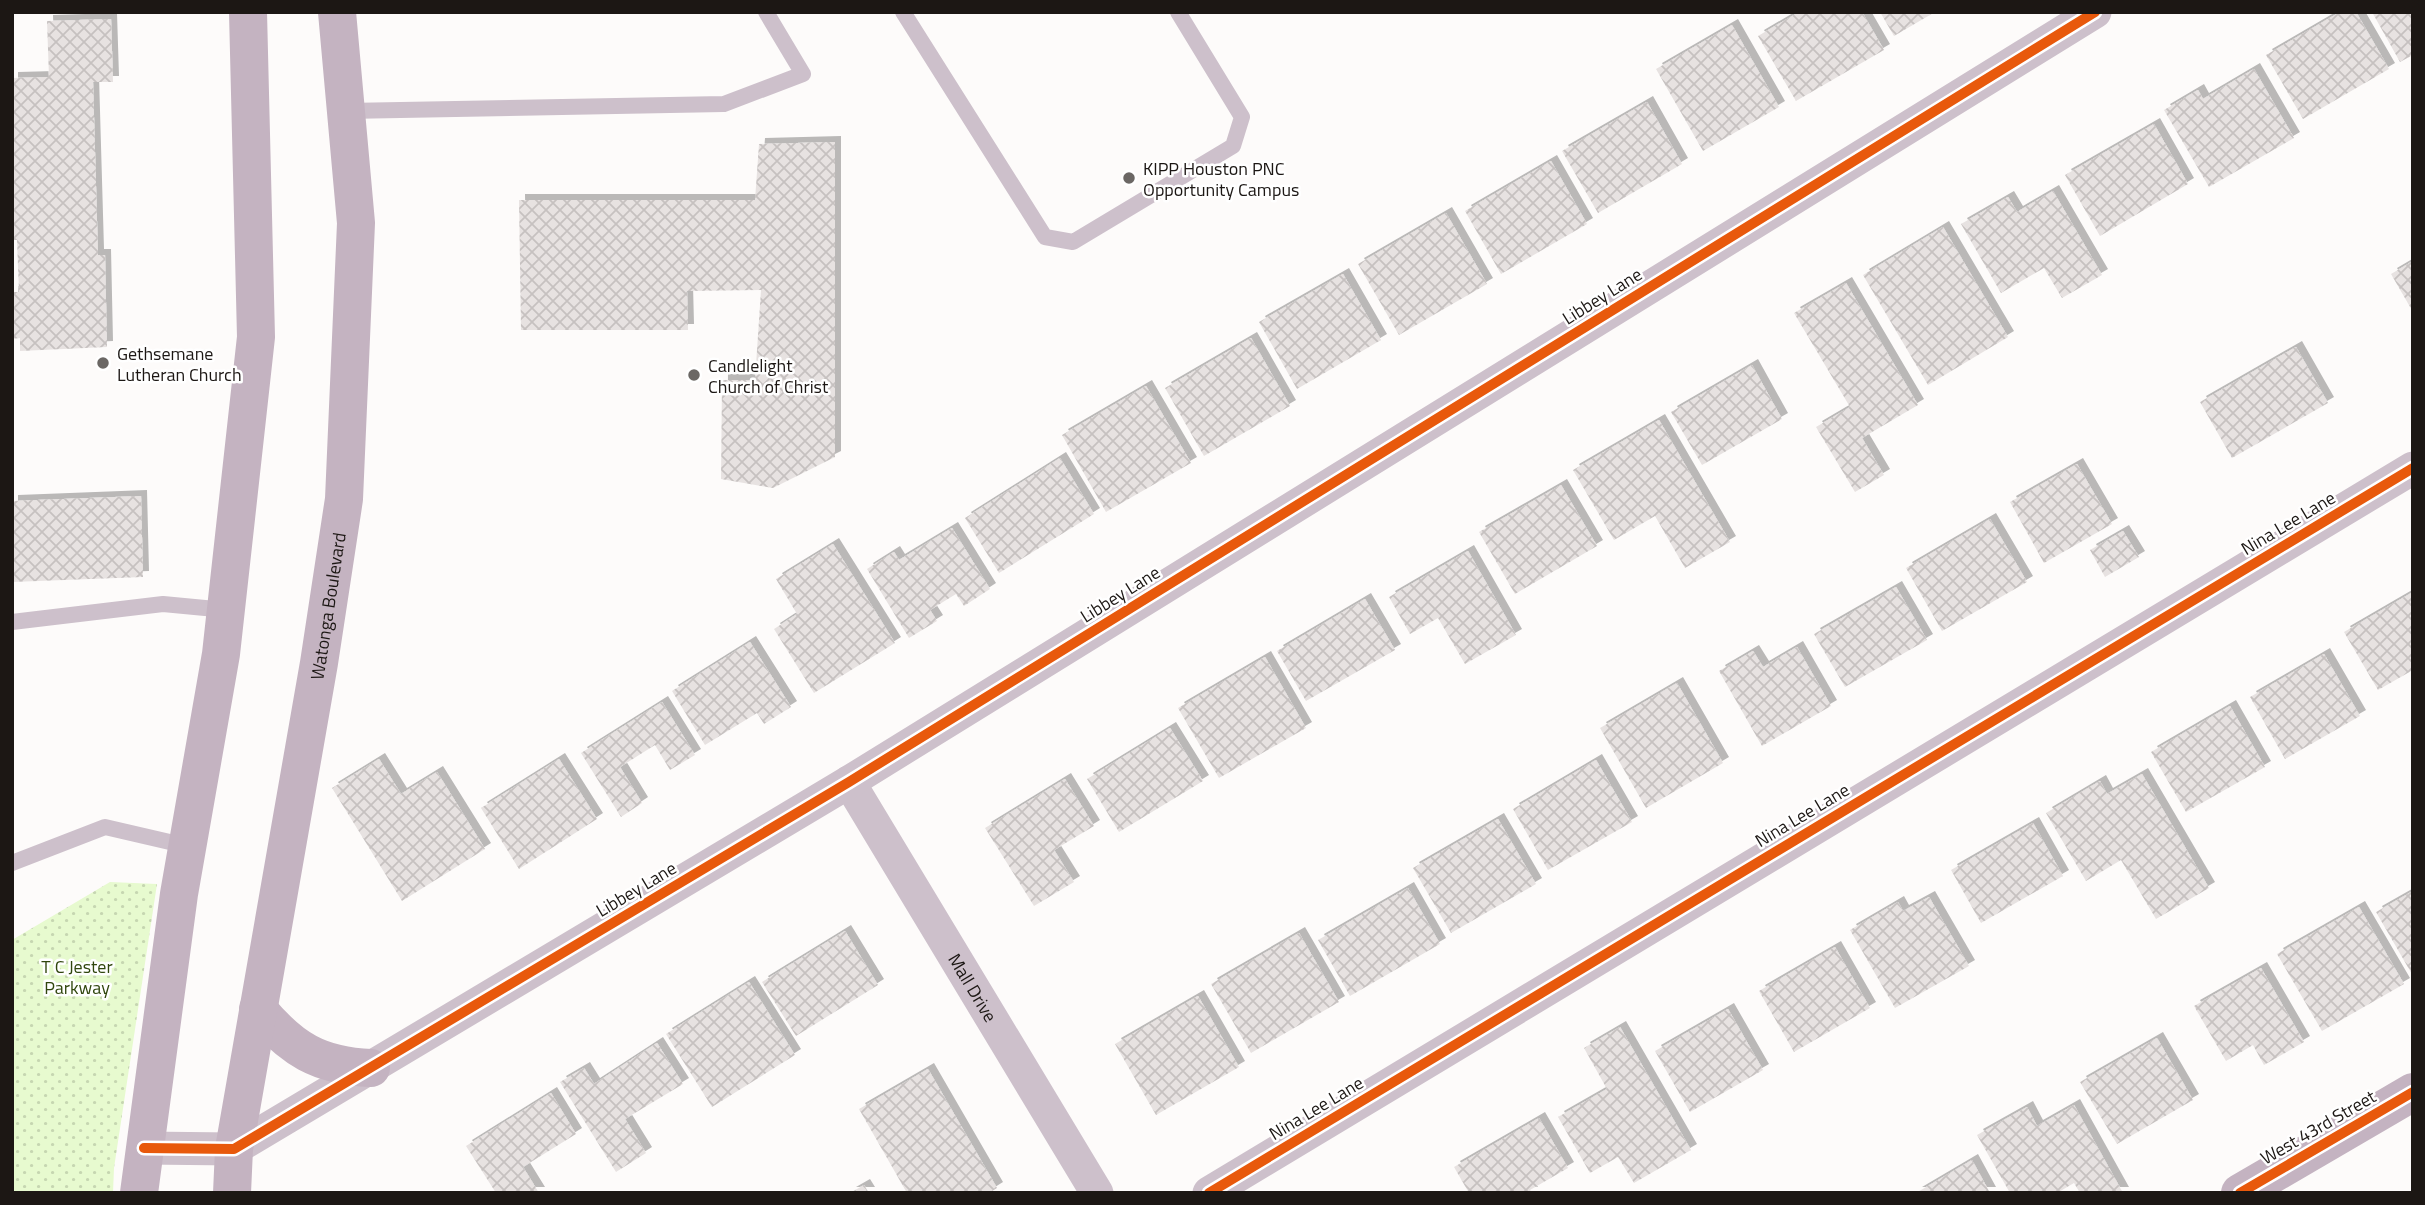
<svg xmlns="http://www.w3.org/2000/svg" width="2425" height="1205" font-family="'Titillium Web',sans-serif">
	<defs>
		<pattern id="park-dots" width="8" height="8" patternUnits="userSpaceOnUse" patternTransform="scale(1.75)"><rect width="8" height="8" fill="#e7facf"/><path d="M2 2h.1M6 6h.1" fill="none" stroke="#c6d6b1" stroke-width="1.8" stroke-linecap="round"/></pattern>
		<pattern id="building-cross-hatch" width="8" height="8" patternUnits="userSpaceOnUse" patternTransform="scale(1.75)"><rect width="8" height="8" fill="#e7e2e1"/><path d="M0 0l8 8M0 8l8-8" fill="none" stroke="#c6c1c0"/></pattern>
		<filter id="shadow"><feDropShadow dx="6" dy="-6" stdDeviation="0" flood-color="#0004"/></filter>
	</defs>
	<rect width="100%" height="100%" fill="#fdfbfa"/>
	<path fill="url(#park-dots)" d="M110 882 157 884 114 1168 113 1193H12V940Z"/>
	<path fill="url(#building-cross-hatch)" filter="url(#shadow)" d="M1799 12H1862L1884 50 1796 101 1758 36Z
		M1880 12H1935L1894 36Z
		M2340 12H2356L2389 69 2303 119 2266 55Z
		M2372 12H2413V55L2400 62Z
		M111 19 113 82H93L98 255H105L107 347 20 351V338L12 339V292H19L17 240H12V78L49 77 47 21Z
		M1732 25 1779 107 1703 151 1656 69Z
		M2254 69 2294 138 2209 187 2164 110 2198 90 2203 99Z
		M1647 102 1682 164 1598 213 1562 151Z
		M2154 124 2188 184 2100 236 2065 175Z
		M835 142V457L773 488 721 479 722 380H755L761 290 687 291 688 330H521L519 200H755L759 144Z
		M1551 161 1587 224 1501 274 1465 211Z
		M2053 191 2102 275 2062 298 2044 268 2001 293 1961 224 2008 197 2017 212Z
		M1446 213 1487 284 1399 335 1358 264Z
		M1943 227 2008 337 1928 385 1863 275Z
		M2413 261V312L2391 274Z
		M1343 274 1381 340 1297 389 1259 322Z
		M1846 283 1918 405 1862 438 1884 475 1855 492 1816 427 1850 407 1794 313Z
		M1251 338 1290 406 1204 456 1165 388Z
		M2296 347 2328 403 2232 458 2200 402Z
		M1752 365 1782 419 1702 465 1671 412Z
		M1146 386 1191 463 1106 512 1062 435Z
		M1659 420 1730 542 1685 568 1655 516 1614 540 1573 470Z
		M1060 458 1094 514 999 573 965 518Z
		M2077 464 2112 524 2044 563 2010 502Z
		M1561 485 1597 546 1515 594 1479 532Z
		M141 496 143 577 12 582V501Z
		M1990 519 2027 582 1942 631 1906 568Z
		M952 528 990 589 964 606 956 594 930 610 937 621 909 638 867 569 894 552 899 560Z
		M2123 531 2139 557 2105 577 2090 550Z
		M833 544 895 643 814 693 774 629 797 614 776 579Z
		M1468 551 1516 635 1465 664 1438 618 1410 634 1389 597Z
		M1896 587 1927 640 1845 687 1814 634Z
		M2413 592V670L2378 690 2344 632Z
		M1365 599 1395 650 1306 701 1277 651Z
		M750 642 791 707 764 724 757 713 705 745 672 691Z
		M1797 647 1831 706 1762 746 1719 671 1753 651 1763 667Z
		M2324 654 2360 716 2285 759 2250 697Z
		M1265 657 1306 728 1219 778 1178 708Z
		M1677 683 1723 763 1646 808 1600 728Z
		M662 702 695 755 670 770 655 745 620 767 642 803 621 817 581 753Z
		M2230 706 2265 767 2186 812 2151 752Z
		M1170 728 1203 781 1119 832 1087 779Z
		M379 759 401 794 437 772 485 849 402 901 332 788Z
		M559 759 597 819 519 869 481 808Z
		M1596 760 1632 822 1548 870 1513 809Z
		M2142 774 2209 888 2156 919 2121 860 2086 881 2046 813 2100 781 2107 794Z
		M1065 779 1094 826 1054 850 1074 882 1034 906 985 828Z
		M1498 819 1536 884 1451 933 1413 868Z
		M2033 823 2063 876 1981 923 1951 870Z
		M1408 888 1440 944 1350 996 1318 940Z
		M2413 891V976L2376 912Z
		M1929 897 1969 966 1895 1008 1850 930 1898 902 1903 911Z
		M2359 907 2404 984 2322 1031 2277 954Z
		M845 931 878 985 796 1036 762 982Z
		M1299 933 1339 1002 1251 1053 1211 984Z
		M1835 947 1870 1008 1794 1052 1759 991Z
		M2261 968 2304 1042 2264 1065 2253 1045 2226 1061 2194 1006Z
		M749 982 795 1055 712 1107 666 1034Z
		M1198 996 1239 1067 1156 1115 1115 1044Z
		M1728 1009 1763 1070 1690 1112 1655 1051Z
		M1620 1027 1691 1150 1634 1183 1618 1157 1590 1173 1558 1117 1607 1089 1584 1048Z
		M2157 1038 2193 1100 2117 1144 2080 1082Z
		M657 1043 683 1084 625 1119 646 1153 616 1172 560 1082 584 1068 594 1084Z
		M928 1069 997 1188 989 1193H907L859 1109Z
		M551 1093 576 1134 523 1167 539 1193H496L466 1146Z
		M2074 1105 2123 1193H2080L2074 1183 2057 1193H2010L1977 1135 2027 1107 2037 1126Z
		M1539 1118 1568 1168 1530 1190 1532 1193H1469L1454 1167Z
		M1972 1160 1990 1193H1916Z
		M864 1185 869 1193H850Z"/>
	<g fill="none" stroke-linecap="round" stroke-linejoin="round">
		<path stroke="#cdc0cb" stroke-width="16" d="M903 12 1045 237 1073 242 1233 146 1242 117 1178 12
			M346 111 724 104 803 74 766 12
			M12 622 163 604 226 610
			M12 863 105 827 187 846"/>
		<g stroke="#cdc0cb" stroke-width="33">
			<path id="s1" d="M849 782 1097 1193"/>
			<path d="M144 1148 234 1149 849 782 2095 12"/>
			<path d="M1209 1193 2413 468"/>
		</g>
		<g stroke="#c4b3c1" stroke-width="38">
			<path d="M258 1009C291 1049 319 1066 371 1068"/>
			<path d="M139 1193 179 894 221 654 256 337 248 12"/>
			<path id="s2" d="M232 1193 234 1149 319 663 344 499 356 223 337 12"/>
			<path d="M2240 1193 2413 1092"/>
		</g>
		<defs>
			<path id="cycleway" d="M144 1148 234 1149 849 782 2095 12
				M1209 1193 2413 468
				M2240 1193 2413 1092"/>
		</defs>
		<use href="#cycleway" stroke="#fff" stroke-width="15"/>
		<use href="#cycleway" stroke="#e8590c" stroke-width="10"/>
	</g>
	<g fill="#6b6764" stroke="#fff" stroke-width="2.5">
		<circle cx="1129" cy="178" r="7"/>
		<circle cx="103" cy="363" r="7"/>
		<circle cx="694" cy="375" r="7"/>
	</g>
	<g text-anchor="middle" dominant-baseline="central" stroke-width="5" stroke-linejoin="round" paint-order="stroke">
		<g font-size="18" fill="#1c1714" stroke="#fff" text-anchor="start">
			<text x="1143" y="168">KIPP Houston PNC<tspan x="1143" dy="21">Opportunity Campus</tspan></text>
			<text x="117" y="353">Gethsemane<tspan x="117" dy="21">Lutheran Church</tspan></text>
			<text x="708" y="365">Candlelight<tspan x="708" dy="21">Church of Christ</tspan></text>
		</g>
		<g font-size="18" fill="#1c1714" stroke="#fff">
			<text transform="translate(1602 296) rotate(-32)">Libbey Lane</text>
			<text transform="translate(2288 523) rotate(-31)">Nina Lee Lane</text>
			<text transform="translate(1120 594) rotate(-32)">Libbey Lane</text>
			<text stroke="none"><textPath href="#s2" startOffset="595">Watonga Boulevard</textPath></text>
			<text transform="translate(1802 815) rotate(-31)">Nina Lee Lane</text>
			<text transform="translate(636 889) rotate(-31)">Libbey Lane</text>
			<text stroke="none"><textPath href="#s1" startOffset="240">Mall Drive</textPath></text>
			<text transform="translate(1316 1108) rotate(-31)">Nina Lee Lane</text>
			<text transform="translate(2318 1127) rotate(-30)">West 43rd Street</text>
		</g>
		<g font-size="18" fill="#30460d" stroke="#fff">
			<text x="77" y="966">T C Jester<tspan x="77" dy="21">Parkway</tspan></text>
		</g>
	</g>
	<rect width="2425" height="1205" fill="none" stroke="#1c1714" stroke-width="28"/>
</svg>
